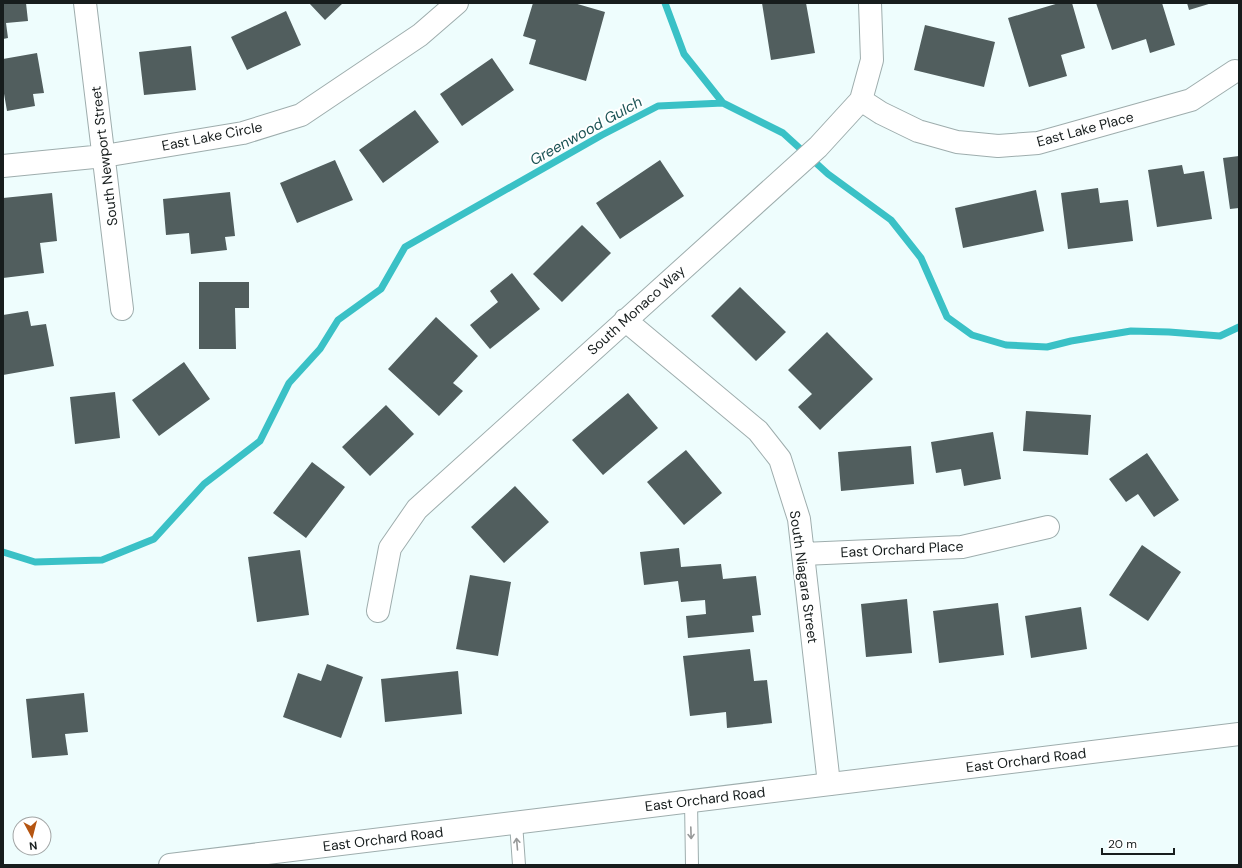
<svg xmlns="http://www.w3.org/2000/svg" width="1242" height="868" font-family="'DM Sans',sans-serif">
	<rect width="100%" height="100%" fill="#eefdfd"/>
	<g fill="none" stroke-linecap="round" stroke-linejoin="round">
		<path stroke="#3ac1c6" stroke-width="7" d="M665 3 684 54 723 103
			M3 552 35 562 102 560 154 539 204 484 260 441 289 383 320 349 338 320 381 289 405 247 602 135 658 106 723 103 783 133 828 174 891 220 921 258 947 317 972 335 1006 345 1047 347 1071 341 1131 331 1169 332 1220 336 1239 327"/>
	</g>
	<path fill="#515e5e" d="M3 3H26L28 21 6 23 8 38 3 39Z
		M309 3H343L325 20Z
		M533 3H574L605 12 586 81 529 64 536 40 523 36Z
		M762 3H806L815 53 771 60Z
		M1059 3H1072L1085 48 1061 55 1067 76 1029 87 1008 18Z
		M1096 3H1162L1175 45 1150 53 1146 39 1112 50Z
		M1187 3H1212L1189 10Z
		M286 11 301 45 247 70 231 37Z
		M925 25 995 42 984 87 914 70Z
		M191 46 196 90 144 95 139 52Z
		M37 53 44 93 33 94 35 106 7 111 3 88V59Z
		M492 58 514 90 462 126 440 94Z
		M415 110 439 142 383 183 359 150Z
		M1239 156V208L1230 209 1223 158Z
		M335 160 353 200 297 223 280 183Z
		M660 160 684 196 620 239 596 203Z
		M1182 165 1184 174 1204 171 1212 219 1157 227 1148 170Z
		M1098 188 1100 203 1128 200 1133 241 1068 249 1061 193Z
		M1036 190 1044 231 963 248 955 208Z
		M230 192 235 236 225 237 227 250 191 254 189 233 166 235 163 199Z
		M52 193 57 241 40 243 44 273 3 278V198Z
		M582 225 611 253 562 302 533 274Z
		M512 273 540 309 490 349 470 325 498 302 490 291Z
		M199 282H249V308H235L236 349H199Z
		M740 287 786 332 756 361 711 316Z
		M28 311 31 326 46 324 54 366 3 375V315Z
		M436 317 478 356 453 383 463 391 439 416 388 369Z
		M827 332 873 379 820 430 798 407 812 394 788 370Z
		M184 362 210 399 159 436 132 400Z
		M115 392 120 438 75 444 70 397Z
		M628 393 658 428 603 475 572 440Z
		M386 405 414 434 370 476 342 447Z
		M1026 411 1091 415 1088 455 1023 451Z
		M993 432 1001 479 964 486 961 469 936 473 931 442Z
		M911 446 914 484 841 491 838 452Z
		M686 450 722 493 684 525 647 482Z
		M1147 453 1179 500 1154 517 1138 494 1126 502 1109 479Z
		M312 462 345 487 306 538 273 513Z
		M515 486 549 522 504 563 471 527Z
		M1142 545 1181 572 1148 621 1109 595Z
		M679 548 681 567 721 564 723 579 756 576 761 615 752 616 754 632 688 638 686 616 706 614 705 600 681 602 678 581 644 585 640 552Z
		M300 550 309 615 257 622 248 557Z
		M470 575 511 582 498 656 456 649Z
		M907 599 912 653 866 657 861 604Z
		M998 603 1004 655 939 663 933 611Z
		M1081 607 1087 649 1031 658 1025 616Z
		M750 649 754 681 767 680 772 723 727 728 726 712 690 716 683 656Z
		M327 664 363 677 341 738 283 717 298 673 321 681Z
		M458 671 462 714 385 722 381 679Z
		M84 693 88 732 65 734 68 755 32 758 26 699Z"/>
	<g fill="none" stroke-linecap="round" stroke-linejoin="round">
		<defs>
			<path id="lane" d="M691 801 692 865
				M516 823 519 865"/>
			<path id="street" d="M85 3 122 309
				M861 100 881 113 918 131 957 142 998 146 1038 143 1191 100 1235 71
				M3 166 104 156 243 133 301 115 420 35 457 3
				M625 320 758 431 780 459 799 519 829 784
				M803 554 962 547 1048 527
				M378 611 390 548 417 509 818 147 861 100 872 60 870 3"/>
			<path id="secondary" d="M170 865 1239 734"/>
		</defs>
		<use href="#lane" stroke="#9eadad" stroke-width="14"/>
		<use href="#street" stroke="#9eadad" stroke-width="24"/>
		<use href="#secondary" stroke="#9eadad" stroke-width="24"/>
		<use href="#lane" stroke="#fff" stroke-width="12"/>
		<use href="#street" stroke="#fff" stroke-width="22"/>
		<use href="#secondary" stroke="#fff" stroke-width="22"/>
	</g>
	<defs><path id="oneway-shaft" d="M-6 0H5M1.5-3L5.5 0L1.5 3" fill="none" stroke-width="1.6" stroke-linecap="round" stroke-linejoin="round"/></defs>
	<g stroke="#979999">
		<use href="#oneway-shaft" transform="translate(691 833) rotate(88)"/>
		<use href="#oneway-shaft" transform="translate(517 844) rotate(-95)"/>
	</g>
	<g text-anchor="middle" dominant-baseline="central" stroke-width="4" stroke-linejoin="round" paint-order="stroke">
		<g font-size="14" fill="#171d1d" stroke="#fff">
			<text transform="translate(1085 129) rotate(-15)">East Lake Place</text>
			<text transform="translate(212 136) rotate(-11)">East Lake Circle</text>
			<text transform="translate(104 156) rotate(-97)">South Newport Street</text>
			<text transform="translate(636 310) rotate(-42)">South Monaco Way</text>
			<text transform="translate(902 549) rotate(-3)">East Orchard Place</text>
			<text transform="translate(804 577) rotate(82)">South Niagara Street</text>
			<text transform="translate(1026 760) rotate(-7)">East Orchard Road</text>
			<text transform="translate(705 799) rotate(-7)">East Orchard Road</text>
			<text transform="translate(383 839) rotate(-7)">East Orchard Road</text>
		</g>
		<g font-size="15" font-style="italic" fill="#1d5456" stroke="#fff">
			<text transform="translate(586 131) rotate(-29)">Greenwood Gulch</text>
		</g>
	</g>
	<rect width="1242" height="868" fill="none" stroke="#171d1d" stroke-width="8"/>
	<g transform="translate(32 836) rotate(173)"><circle r="19" fill="#ffffff" stroke="#a2a5a5"/>
	<path d="M0-3L7 15L0 10L-7 15Z" fill="#b55511"/>
	<text y="-6" font-size="11" font-weight="bold" text-anchor="middle" fill="#171d1d">N</text>
	</g>
	<path d="M1102 848v6h72v-6" fill="none" stroke="#171d1d" stroke-width="2"/>
	<text x="1108" y="848" font-size="12" fill="#171d1d" stroke="#ffffff" stroke-width="3" paint-order="stroke">20 m</text>
</svg>
